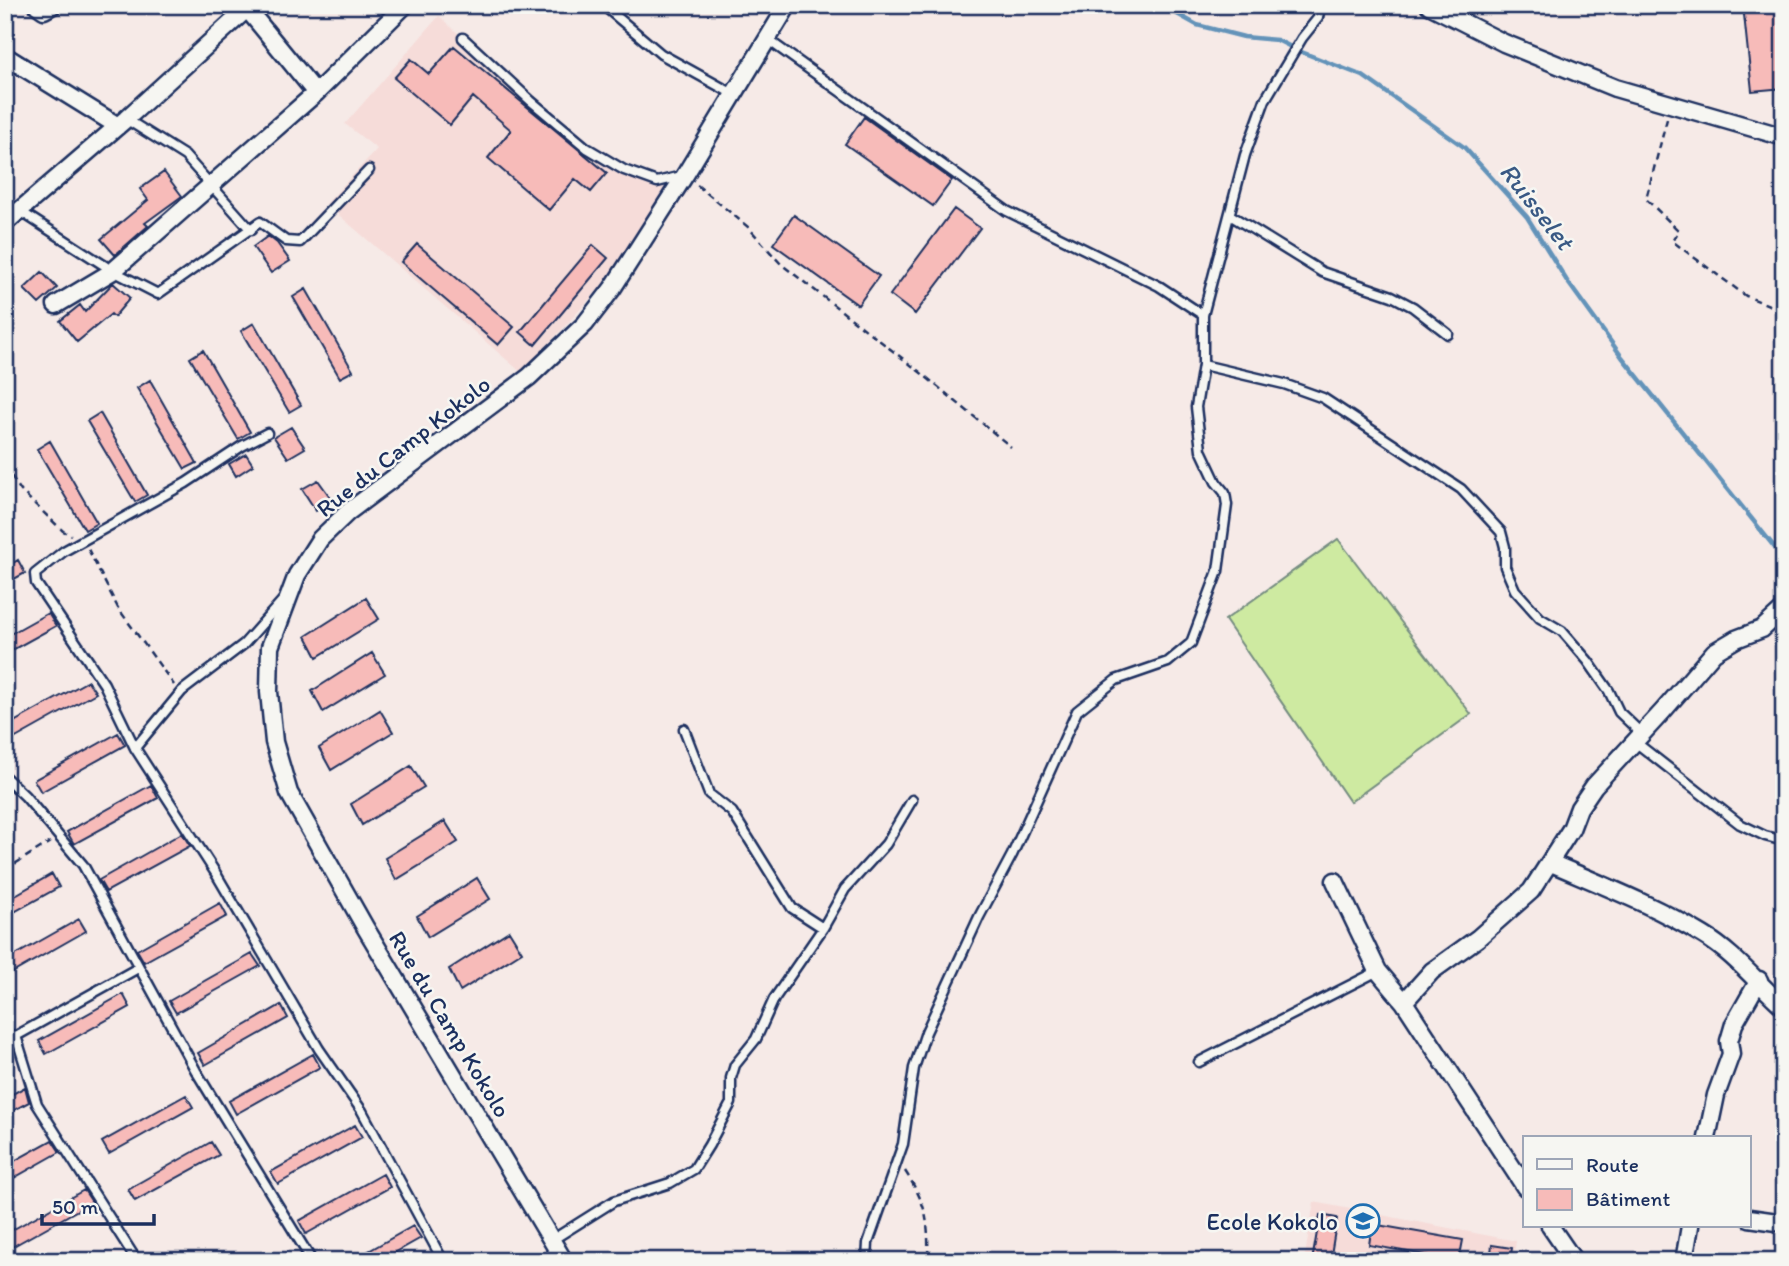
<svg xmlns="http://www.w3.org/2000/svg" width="1789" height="1266" font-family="Itim,sans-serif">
	<rect width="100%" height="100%" fill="#f6eae7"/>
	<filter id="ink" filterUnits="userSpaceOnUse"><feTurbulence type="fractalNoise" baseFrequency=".0143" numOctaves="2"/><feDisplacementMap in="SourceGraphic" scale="14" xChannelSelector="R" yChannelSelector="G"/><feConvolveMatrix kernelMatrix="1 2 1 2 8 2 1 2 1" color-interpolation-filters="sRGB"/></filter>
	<g filter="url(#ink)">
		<path fill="#f6dcd9" d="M439 16 531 101 587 148 657 182 671 192 620 266 522 373 326 204 377 149 345 124Z
			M1314 1202 1516 1241 1513 1261H1304Z"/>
		<path fill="#ceeaa1" stroke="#748c80" stroke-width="2" d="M1338 539 1471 714 1350 802 1225 620Z"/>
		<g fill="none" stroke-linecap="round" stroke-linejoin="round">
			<path stroke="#6493b9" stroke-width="4.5" d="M1161 5 1197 25 1244 37 1277 40 1299 51 1363 76 1464 147 1527 217 1567 281 1622 357 1784 559"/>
		</g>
		<path fill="#f7bbb9" stroke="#1b2f5e" stroke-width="2" d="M1743 5H1779L1784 46V88L1752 91Z
			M454 46 607 173 591 192 575 179 549 210 488 158 511 130 473 97 450 125 394 78 411 59 429 74Z
			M864 117 952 180 933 206 845 144Z
			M164 172 182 196 145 223 148 226 115 255 101 239 148 200 140 189Z
			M954 209 980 228 915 314 890 295Z
			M794 215 879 276 858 305 773 244Z
			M268 236 277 243 290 261 271 273 253 247Z
			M417 244 514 327 498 345 401 262Z
			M593 245 608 258 535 345 520 332Z
			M42 272 57 288 39 304 24 289Z
			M113 283 130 298 114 317 111 314 77 342 60 321 80 305 85 312Z
			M306 289 353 371 340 378 293 297Z
			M254 323 301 405 289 412 241 331Z
			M203 350 250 432 238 439 190 358Z
			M150 380 197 463 185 469 137 388Z
			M100 413 147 495 135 502 87 421Z
			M291 427 305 448 288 458 274 437Z
			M50 441 97 523 85 530 37 449Z
			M246 454 253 465 236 476 229 464Z
			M318 480 333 501 316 511 302 489Z
			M18 560 25 573 5 584V568Z
			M366 598 379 619 317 657 306 636Z
			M48 613 56 626 5 654V637Z
			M372 653 385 674 323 712 312 691Z
			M88 681 96 693 12 740 5 727Z
			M380 710 393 732 331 770 319 748Z
			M118 733 125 745 41 792 34 780Z
			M411 766 424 787 362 825 351 804Z
			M151 785 158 798 74 844 67 832Z
			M445 821 458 842 396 880 385 858Z
			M182 833 190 846 106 892 99 880Z
			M52 874 59 887 5 917V901Z
			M477 878 490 899 428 937 417 916Z
			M220 903 227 916 144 962 137 950Z
			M79 919 86 931 5 977V961Z
			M509 931 522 952 460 991 449 969Z
			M252 954 260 966 176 1013 169 1001Z
			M123 994 130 1007 46 1054 39 1041Z
			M281 1005 288 1018 205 1065 198 1053Z
			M313 1054 320 1067 236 1114 229 1101Z
			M25 1087 29 1102 5 1115V1098Z
			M186 1095 193 1107 109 1154 102 1142Z
			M355 1125 362 1137 278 1184 271 1172Z
			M52 1140 60 1152 5 1183V1166Z
			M211 1142 219 1155 135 1201 128 1189Z
			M383 1174 390 1187 306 1234 299 1221Z
			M84 1190 92 1202 10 1248 5 1240V1234Z
			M1320 1215 1337 1218 1330 1261H1312Z
			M1372 1224 1463 1240 1459 1261 1369 1245Z
			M413 1226 421 1238 380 1261H351Z
			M1492 1245 1512 1248 1510 1261H1490Z"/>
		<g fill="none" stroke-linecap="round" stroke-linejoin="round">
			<defs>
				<path id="service" d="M603 5 661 54 735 95
					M463 38 531 101 587 148 624 170 657 182 682 176
					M767 39 1007 211 1159 286 1203 315
					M126 119 185 156 251 230
					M20 211 113 271 158 294 260 222 286 241 300 242 369 170
					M1230 215 1322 272 1392 296 1413 307 1448 334
					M1203 365 1284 384 1323 398 1461 489 1501 532 1505 547V567L1515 590 1540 618 1562 631 1588 661 1609 691 1619 712 1641 733
					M267 433 242 446 186 483 64 551 35 574 36 583 104 684 135 748 215 872 319 1049 362 1111 443 1261
					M684 729 709 794 732 812 792 908 823 928
					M1634 741 1740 824 1765 836 1784 841
					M135 748 182 691 244 644 283 600
					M5 777 25 796 83 865 196 1071 312 1261
					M5 1034 16 1036 138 968
					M16 1036 37 1104 137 1261
					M1199 1062 1378 971
					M552 1240 614 1201 670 1183 694 1169 709 1145 731 1103V1078L735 1065 756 1039 774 999 823 928 845 889 886 844 912 800
					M867 1261 868 1243 903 1144 914 1068 926 1032 979 917 1012 855 1077 711 1116 680 1168 662 1191 643 1218 571 1227 505 1225 493 1216 482 1201 450 1196 407 1203 365V315L1245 155 1265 100 1302 38 1318 18 1320 5"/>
				<path id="minor" d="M37 5 44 10 53 5
					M244 5 316 93
					M1429 5 1504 43 1615 88 1784 137
					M5 56 118 126
					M5 223 126 119 251 5
					M56 305 113 271 316 93 405 5
					M1551 863C1602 885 1656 906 1703 935 1735 954 1757 983 1784 1007
					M1335 881 1378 971 1404 1002 1525 1187
					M1404 1002 1432 971 1478 938 1531 891 1571 829 1579 808 1594 786 1663 711 1714 652 1736 639 1762 629 1784 609
					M1707 1138 1716 1095 1731 1054 1729 1041 1734 1024 1759 980
					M1749 1218 1784 1223
					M1550 1226 1574 1261
					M564 1261 365 927 289 793 274 742 269 692 270 647 297 575 320 539 348 512 529 377 585 324 612 289 685 175 788 5
					M1684 1261 1690 1226"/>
			</defs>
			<use href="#service" stroke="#1b2f5e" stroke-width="13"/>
			<use href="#minor" stroke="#1b2f5e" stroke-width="21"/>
			<path stroke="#1b2f5e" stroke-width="2.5" stroke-dasharray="7 5" stroke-linecap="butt" d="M1406 5 1416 10
				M1667 119 1646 199 1679 231 1672 241 1746 296 1784 311
				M697 185 748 227 781 264 920 372 1011 447
				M5 466 21 491 63 531 71 535
				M88 549 118 608 174 685
				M5 870 50 842
				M905 1171C927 1205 929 1221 928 1261"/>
			<use href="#service" stroke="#f6f6f2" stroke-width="8"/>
			<use href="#minor" stroke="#f6f6f2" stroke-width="16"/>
		</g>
	</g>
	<defs>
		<symbol id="school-ring" viewBox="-11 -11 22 22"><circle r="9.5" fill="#f6f6f2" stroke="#1f6fb2" stroke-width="1.5"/><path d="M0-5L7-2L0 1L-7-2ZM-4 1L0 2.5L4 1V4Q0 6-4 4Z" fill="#1f6fb2"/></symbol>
	</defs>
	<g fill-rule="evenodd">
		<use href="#school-ring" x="1344" y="1202" width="38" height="38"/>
	</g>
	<g text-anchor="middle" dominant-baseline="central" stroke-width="5" stroke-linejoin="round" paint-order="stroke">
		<g font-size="24" fill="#1b2f5e" stroke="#f6f6f2">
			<text transform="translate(403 446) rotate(-38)">Rue du Camp Kokolo</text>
			<text transform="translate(450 1024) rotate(59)">Rue du Camp Kokolo</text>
		</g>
		<g font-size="24" fill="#1b2f5e" stroke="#f6f6f2" text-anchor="end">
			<text x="1338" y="1221">Ecole Kokolo</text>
		</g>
		<g font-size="26" font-style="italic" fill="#395984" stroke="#f6f6f2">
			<text transform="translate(1537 206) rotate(52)">Ruisselet</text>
		</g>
	</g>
	<rect width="1789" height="1266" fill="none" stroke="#f6f6f2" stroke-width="28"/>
	<rect x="14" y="14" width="1761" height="1238" fill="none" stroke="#1b2f5e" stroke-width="2.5" filter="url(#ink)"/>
	<rect x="1523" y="1136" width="228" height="91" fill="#f6f6f2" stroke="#9ea6b7" stroke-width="2"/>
	<rect x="1537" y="1159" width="35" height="10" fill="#f6f6f2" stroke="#9ea6b7" stroke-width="2"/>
	<text x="1586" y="1172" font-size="21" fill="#1b2f5e">Route</text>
	<rect x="1537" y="1189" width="35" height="21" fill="#f7bbb9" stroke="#9ea6b7" stroke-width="2"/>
	<text x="1586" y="1206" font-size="21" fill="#1b2f5e">Bâtiment</text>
	<path d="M42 1214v10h112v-10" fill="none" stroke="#1b2f5e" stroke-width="3.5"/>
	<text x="52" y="1214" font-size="21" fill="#1b2f5e" stroke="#f6f6f2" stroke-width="5" paint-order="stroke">50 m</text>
</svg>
